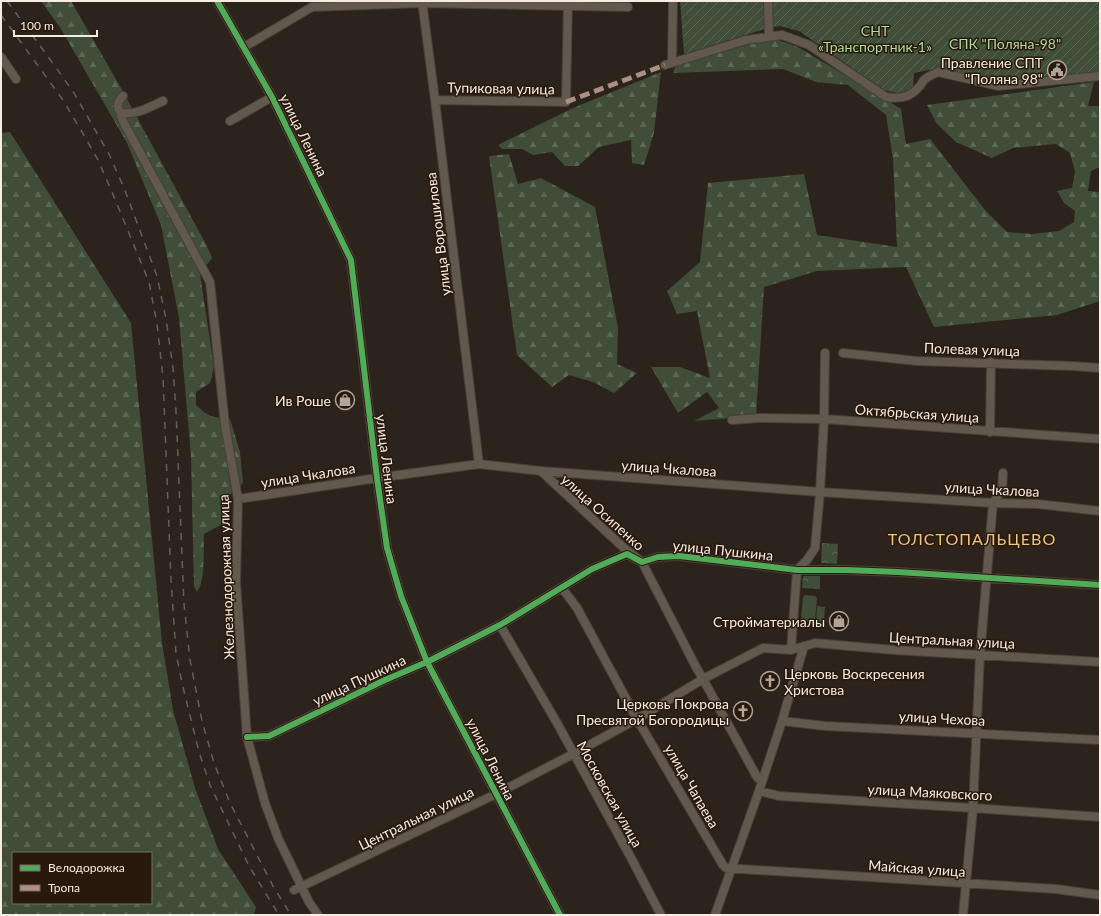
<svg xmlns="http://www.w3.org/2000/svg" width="1101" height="916" font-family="Lato,sans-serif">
	<defs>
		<pattern id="forest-firs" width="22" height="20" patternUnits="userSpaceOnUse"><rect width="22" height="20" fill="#3f4d39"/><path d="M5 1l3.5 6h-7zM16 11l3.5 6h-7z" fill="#5c6756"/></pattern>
		<pattern id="park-crowns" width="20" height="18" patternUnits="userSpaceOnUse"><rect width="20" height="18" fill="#3f4d39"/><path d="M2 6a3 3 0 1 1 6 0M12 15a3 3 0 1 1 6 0" fill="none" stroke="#5c6756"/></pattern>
		<pattern id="garden-furrows" width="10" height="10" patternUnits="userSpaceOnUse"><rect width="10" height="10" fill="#3f4d39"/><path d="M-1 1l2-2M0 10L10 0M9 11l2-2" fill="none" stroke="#5c6756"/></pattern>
	</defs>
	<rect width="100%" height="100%" fill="#2c231c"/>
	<path fill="url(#forest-firs)" fill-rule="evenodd" d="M41 1H71L121 88 207 246 212 258 200 274 214 367 210 383 196 392V405C210 418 212 417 230 419L240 452 243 483 224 500 226 522 204 534C203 549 206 580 197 592L194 587 191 456 179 318 161 225 127 143 61 29Z
		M772 38 798 47 901 109 906 144 930 139 985 210 1007 232 1032 234 1059 231 1074 222 1075 211 1064 203 1057 191 1072 188 1075 172 1070 153 1056 144 1013 148 992 158 956 142 937 124 927 105 1094 82 1088 106H1100V167L1091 171 1088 191 1100 192V301L1057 315 934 327 906 267 817 271 764 287 756 416 694 421 719 408 707 392 678 413 651 367H680L710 378 697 311 677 314 667 291 700 262 708 183 804 174 817 235 897 247 893 159 886 115 848 85 816 82 783 69 673 73 676 65Z
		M661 72 654 133 644 165 632 163 631 140 599 147 578 166H565L552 152 533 155 522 149H502L498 145 573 108Z
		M10 132 131 323 162 643 173 710 195 788 218 849 256 907 254 915H1V133ZM13 853H151V903H13Z
		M509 154 518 184 541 178 595 207 618 328 617 364 637 373 614 393 593 382 569 375 552 387 517 355 489 156Z"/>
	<path fill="url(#park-crowns)" d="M822 543 838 544 837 564 821 563Z
		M803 576H820V589L802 588Z"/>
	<path fill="url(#garden-furrows)" d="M680 1H1100V74L1004 85 938 68 914 73 913 87C904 95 895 93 884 90L799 31 780 26 765 29 684 54Z"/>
	<path fill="#3f4d39" d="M805 595 815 596 817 598 815 620 812 622 802 621 801 619 803 597Z
		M817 606 825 607 824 622H816Z"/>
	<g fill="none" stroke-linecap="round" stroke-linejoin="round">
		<defs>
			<path id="minor" d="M217 1 272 97 351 260 377 478 387 548 401 596 427 662 560 915
				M422 1 435 100 479 464
				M768 1 769 36
				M244 47 312 7 422 3 628 7
				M1 57 16 79
				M672 62 673 1
				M665 65 746 40 782 35 809 45 886 97C898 99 910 98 918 88 921 86 922 82 924 80 928 76 934 74 938 72L998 86 1100 76
				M123 96C118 101 115 108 122 113L121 116 124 123 210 282 225 425 238 499 236 582 247 737 265 803 278 838 309 902 318 915
				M435 100 566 102 568 1
				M122 113C136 115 150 107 163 101
				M230 121 272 97
				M843 353 917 361 1073 366 1100 368
				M732 420 760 418 824 419 1100 439
				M990 432 991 362
				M541 471 624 548 642 562 696 667 703 679 757 777 762 782
				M238 499 377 478 479 464 541 471 820 492 993 503 1038 504 1100 511
				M562 588 577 608 637 719 723 865 726 868 1056 889 1100 895
				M500 625 557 723 630 856 661 915
				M791 650 797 570 807 560 815 548 820 492 824 419 825 353
				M782 721 825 726 1100 740
				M247 737 269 736 385 680 427 662 500 625 592 569 627 554 642 562 658 557 679 556 797 570H846L898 572 1100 585
				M759 791 779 796 973 808 1100 817
				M294 890 496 794 573 754 637 719 703 679 763 648 791 650 815 643 894 650 1100 662
				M715 915 759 791 782 721 804 646
				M963 915 973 808 980 655 993 503 1002 490 1003 473"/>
		</defs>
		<use href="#minor" stroke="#473f3a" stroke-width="10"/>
		<use href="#minor" stroke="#62584e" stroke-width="8"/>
		<path stroke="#685f59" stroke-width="1.5" stroke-dasharray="7 7" stroke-linecap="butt" d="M7 1 52 62 74 93 94 128 109 154 124 188 157 276 166 319 173 368 176 411 184 604 190 660 202 721 214 763 230 803 273 886 291 915
			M1 15 63 100 82 132 98 160 112 192 149 282 157 324 163 377 171 580 176 653 182 683 199 752 210 785 249 866 279 915"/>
		<path stroke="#ac8f84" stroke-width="5" stroke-dasharray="10 5" stroke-linecap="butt" d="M566 102 665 65"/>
		<defs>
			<path id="cycleway" d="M217 1 272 97 351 260 377 478 387 548 401 596 427 662 560 915
				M247 737 269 736 385 680 427 662 500 625 592 569 627 554 642 562 658 557 679 556 797 570H846L898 572 1100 585"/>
		</defs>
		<use href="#cycleway" stroke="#28190c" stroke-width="8"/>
		<use href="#cycleway" stroke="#51ab58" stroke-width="6"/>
	</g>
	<defs>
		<symbol id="civic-ring" viewBox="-11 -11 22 22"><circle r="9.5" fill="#28190c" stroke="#b0a59d" stroke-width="1.5"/><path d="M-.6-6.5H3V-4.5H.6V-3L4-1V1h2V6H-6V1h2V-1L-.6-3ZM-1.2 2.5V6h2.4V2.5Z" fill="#b0a59d"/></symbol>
		<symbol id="shop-ring" viewBox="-11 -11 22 22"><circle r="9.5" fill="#28190c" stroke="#b0a59d" stroke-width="1.5"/><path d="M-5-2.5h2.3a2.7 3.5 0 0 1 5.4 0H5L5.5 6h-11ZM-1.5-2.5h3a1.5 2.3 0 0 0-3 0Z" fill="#b0a59d"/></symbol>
		<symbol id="church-ring" viewBox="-11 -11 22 22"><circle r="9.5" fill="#28190c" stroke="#b0a59d" stroke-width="1.5"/><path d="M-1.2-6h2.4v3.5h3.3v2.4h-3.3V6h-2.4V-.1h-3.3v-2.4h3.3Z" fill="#b0a59d"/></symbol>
	</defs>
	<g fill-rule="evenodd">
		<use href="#civic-ring" x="1046" y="59" width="22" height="22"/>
		<use href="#shop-ring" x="334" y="389" width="22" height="22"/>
		<use href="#shop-ring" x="828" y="610" width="22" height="22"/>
		<use href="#church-ring" x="759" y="670" width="22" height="22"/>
		<use href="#church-ring" x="732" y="700" width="22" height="22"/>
	</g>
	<g text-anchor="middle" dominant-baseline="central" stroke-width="3" stroke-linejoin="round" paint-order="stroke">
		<g font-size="14" fill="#abdd9e" stroke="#28190c">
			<text x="875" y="30">СНТ<tspan x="875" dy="16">«Транспортник-1»</tspan></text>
			<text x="1005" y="43">СПК "Поляна-98"</text>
		</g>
		<g font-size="14" fill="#f7ebe3" stroke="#28190c" text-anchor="end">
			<text x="1043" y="62">Правление СПТ<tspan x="1043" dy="16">"Поляна 98"</tspan></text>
			<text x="331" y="400">Ив Роше</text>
			<text x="825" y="621">Стройматериалы</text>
			<text x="784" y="673" text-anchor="start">Церковь Воскресения<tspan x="784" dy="16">Христова</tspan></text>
			<text x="729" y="703">Церковь Покрова<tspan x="729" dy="16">Пресвятой Богородицы</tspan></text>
		</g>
		<g font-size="14" fill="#f7ebe3" stroke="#28190c">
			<text transform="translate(501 88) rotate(1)">Тупиковая улица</text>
			<text transform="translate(304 135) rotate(64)">улица Ленина</text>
			<text transform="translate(438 234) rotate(-97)">улица Ворошилова</text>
			<text transform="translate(972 349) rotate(2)">Полевая улица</text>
			<text transform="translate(917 413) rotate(4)">Октябрьская улица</text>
			<text transform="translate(387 459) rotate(83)">улица Ленина</text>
			<text transform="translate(669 468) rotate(4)">улица Чкалова</text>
			<text transform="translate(308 475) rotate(-9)">улица Чкалова</text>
			<text transform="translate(992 489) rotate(3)">улица Чкалова</text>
			<text transform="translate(603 512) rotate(42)">улица Осипенко</text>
			<text transform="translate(723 550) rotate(6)">улица Пушкина</text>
			<text transform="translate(226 577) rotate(-92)">Железнодорожная улица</text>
			<text transform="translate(952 640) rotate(3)">Центральная улица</text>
			<text transform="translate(359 680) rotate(-25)">улица Пушкина</text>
			<text transform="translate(942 718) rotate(3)">улица Чехова</text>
			<text transform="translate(491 759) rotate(63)">улица Ленина</text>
			<text transform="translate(692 786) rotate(60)">улица Чапаева</text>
			<text transform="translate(930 792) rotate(3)">улица Маяковского</text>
			<text transform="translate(610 794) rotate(61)">Московская улица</text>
			<text transform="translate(416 818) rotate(-26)">Центральная улица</text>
			<text transform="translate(917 868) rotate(4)">Майская улица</text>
		</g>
		<g font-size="16" letter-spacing="1" fill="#eec47e" stroke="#28190c">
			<text x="972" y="538">ТОЛСТОПАЛЬЦЕВО</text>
		</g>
	</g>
	<rect width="1101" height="916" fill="none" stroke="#f7ebe3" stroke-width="4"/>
	<rect x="12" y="852" width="140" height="52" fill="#28190c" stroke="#7b6d62"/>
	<rect x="20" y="865" width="20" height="6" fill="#51ab58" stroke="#7b6d62"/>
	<text x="48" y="872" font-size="12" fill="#f7ebe3">Велодорожка</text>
	<rect x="20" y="885" width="20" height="6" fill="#ac8f84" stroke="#7b6d62"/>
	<text x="48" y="892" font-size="12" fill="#f7ebe3">Тропа</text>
	<path d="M14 30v6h83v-6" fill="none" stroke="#f7ebe3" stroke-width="2"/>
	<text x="20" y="30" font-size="12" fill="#f7ebe3" stroke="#28190c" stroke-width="3" paint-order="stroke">100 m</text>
</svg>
